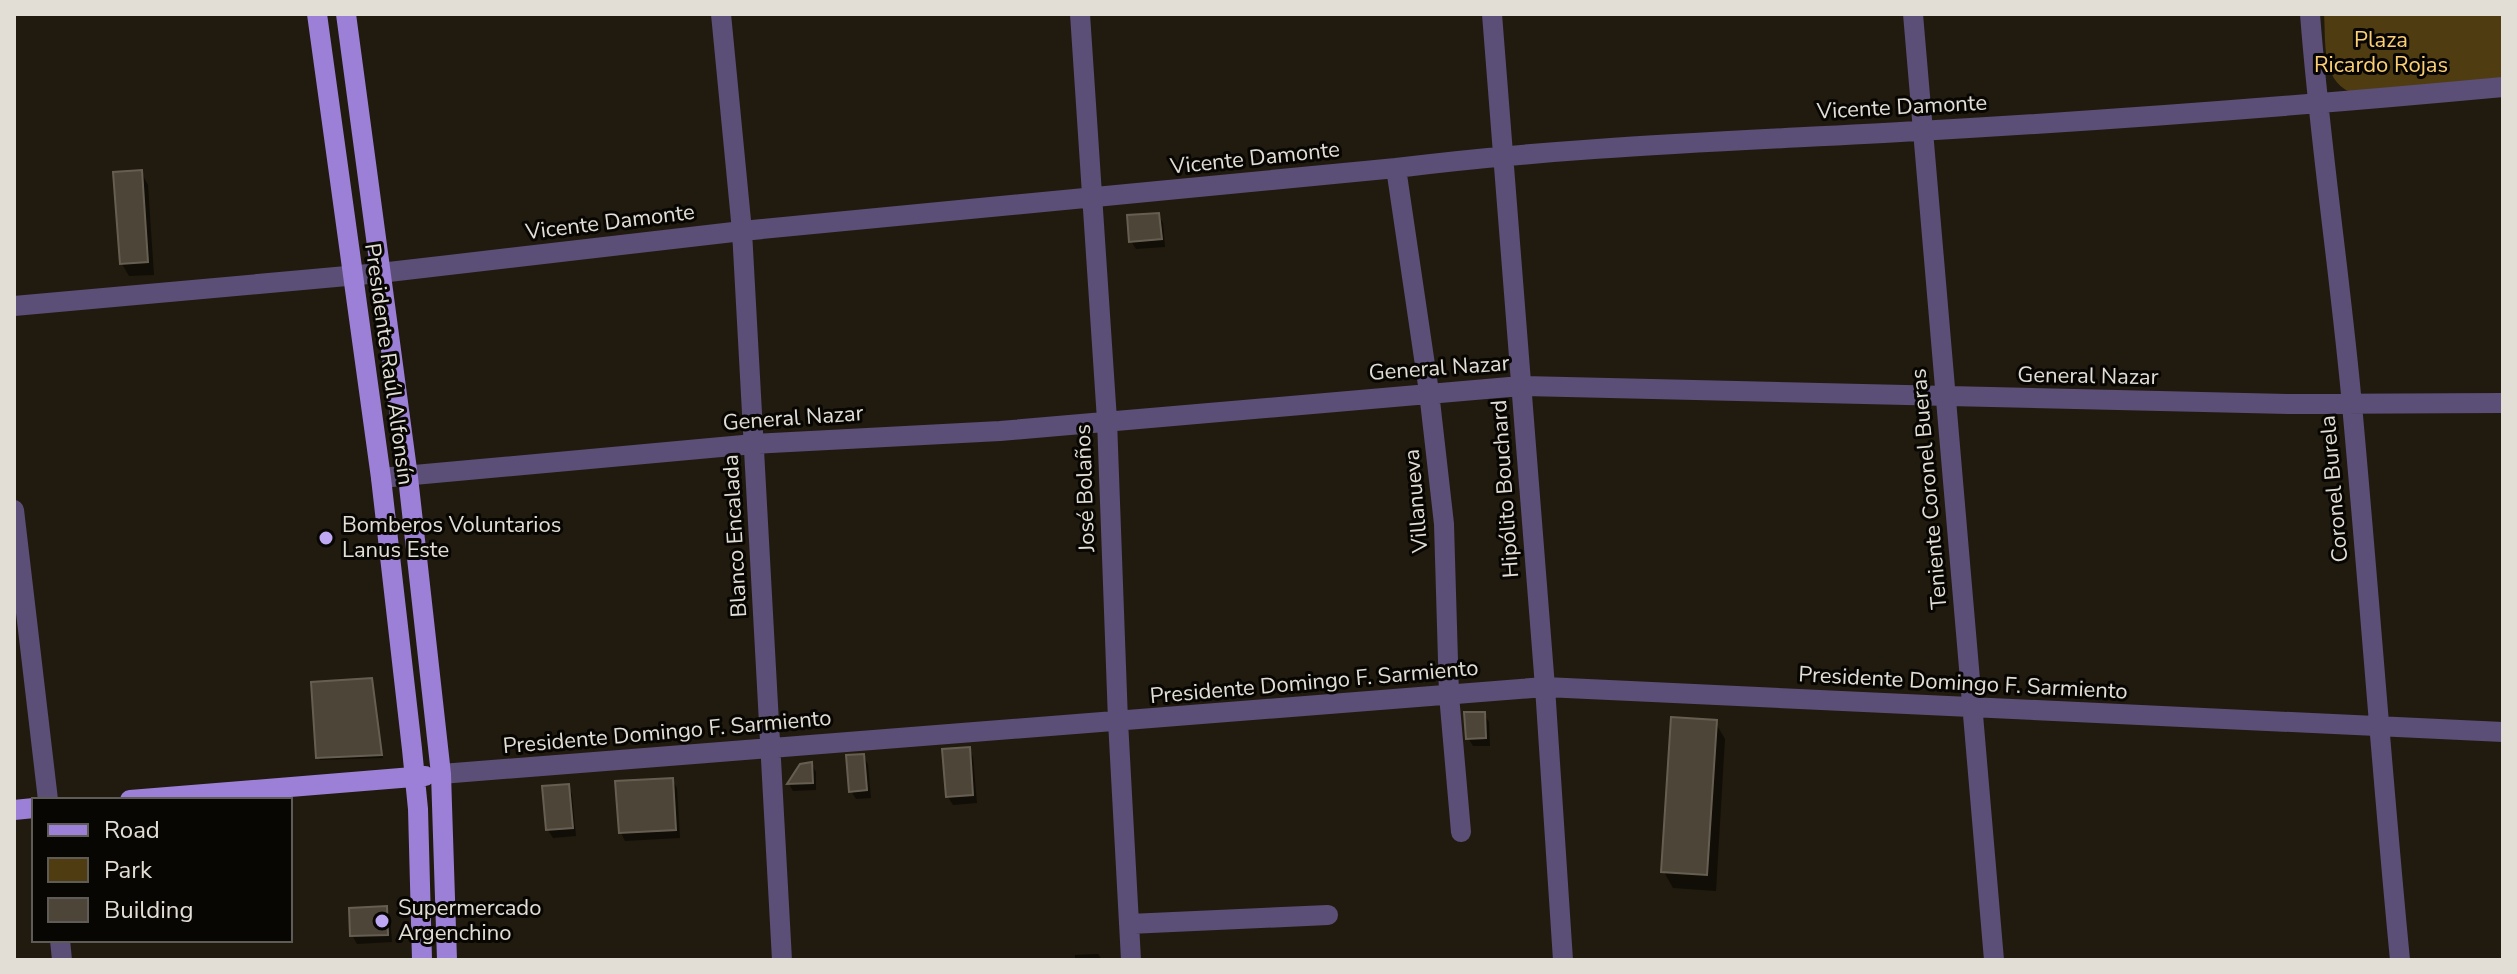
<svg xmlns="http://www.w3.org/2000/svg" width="2517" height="974" font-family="'Nunito Sans',sans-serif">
	<rect width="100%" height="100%" fill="#211a0e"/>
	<path fill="#503c11" d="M2324 14H2503V82L2350 92C2321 79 2326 41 2324 14Z"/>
	<path fill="#0007" d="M141 172 148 185 154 275 129 276 122 264Z
		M1158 215 1163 223 1165 247 1136 249 1131 241Z
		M371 680 383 758 320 760 318 757Z
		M1484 714 1489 722 1490 746H1473L1468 738Z
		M1715 722 1725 739 1716 891 1673 888 1664 872Z
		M969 749 973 757 977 803 953 805 948 797Z
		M863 756 868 764 871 798 856 799 851 791Z
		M811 764 816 772V790L793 791 789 784Z
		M672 780 677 788 680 838 625 841 621 833Z
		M568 786 572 794 576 836 553 838 548 830Z
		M386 908 390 917 392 942 357 944 352 935Z
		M1098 954 1102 960H1075V955Z"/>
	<path fill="#4d4538" stroke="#665f51" stroke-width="2" d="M142 170 148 262 120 264 113 172Z
		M1159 213 1162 239 1129 242 1127 215Z
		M372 678 382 755 316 758 311 682Z
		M1464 712H1485L1486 738 1466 739Z
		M1671 717 1717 720 1707 875 1661 872Z
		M970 747 973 795 946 797 942 749Z
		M864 754 867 790 849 792 846 755Z
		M812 762 813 783 787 784 800 764Z
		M673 778 676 830 619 833 615 781Z
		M569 784 573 828 546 830 542 786Z
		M387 906 388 935 350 936 349 908Z"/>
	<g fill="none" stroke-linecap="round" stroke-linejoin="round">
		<path stroke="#5b4e77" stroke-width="20" d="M721 14 742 231 782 960
			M1080 14 1107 420 1118 721 1131 960
			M1492 14 1545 687 1563 960
			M1913 14 1994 960
			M2310 14C2320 145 2340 274 2352 405 2369 590 2382 775 2400 960
			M1396 168 1429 392 1444 524 1449 695 1461 832
			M14 306 380 273 742 231 1396 168C1570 146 1745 141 1919 131 2114 120 2309 105 2503 87
			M381 478 754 444 1000 431 1521 386 2290 404 2503 403
			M14 510 48 800
			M441 774 1545 687 2503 732
			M1129 924 1328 915
			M60 940 62 960"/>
		<path stroke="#9c7fd6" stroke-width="20" d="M317 14 381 478 412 749 418 809 422 960
			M346 14 408 477 441 774 447 960
			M130 800 425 776
			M14 810 34 808"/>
	</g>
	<g fill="#bfa8f4" stroke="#080603" stroke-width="3">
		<circle cx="326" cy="538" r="8"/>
		<circle cx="382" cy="921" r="8"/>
	</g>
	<g text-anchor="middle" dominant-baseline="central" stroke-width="6" stroke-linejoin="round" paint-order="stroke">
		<g font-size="22" fill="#fdcf74" stroke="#080603">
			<text x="2381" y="40">Plaza<tspan x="2381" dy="25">Ricardo Rojas</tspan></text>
		</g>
		<g font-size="22" fill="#e2ded6" stroke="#080603">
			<text transform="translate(1902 107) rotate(-3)">Vicente Damonte</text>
			<text transform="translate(1255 158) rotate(-6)">Vicente Damonte</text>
			<text transform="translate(610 222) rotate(-7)">Vicente Damonte</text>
			<text transform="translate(389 364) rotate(82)">Presidente Raúl Alfonsín</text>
			<text transform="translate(1439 368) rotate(-4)">General Nazar</text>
			<text transform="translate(2088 376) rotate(1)">General Nazar</text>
			<text transform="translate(793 418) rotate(-4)">General Nazar</text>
			<text transform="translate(1085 488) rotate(-92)">José Bolaños</text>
			<text transform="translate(1505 489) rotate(-94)">Hipólito Bouchard</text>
			<text transform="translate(1929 489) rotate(-95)">Teniente Coronel Bueras</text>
			<text transform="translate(2334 489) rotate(-95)">Coronel Burela</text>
			<text transform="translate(1416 501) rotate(-95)">Villanueva</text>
			<text transform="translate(735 536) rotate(-93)">Blanco Encalada</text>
			<text transform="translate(1314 682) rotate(-5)">Presidente Domingo F. Sarmiento</text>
			<text transform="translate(1963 683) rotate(3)">Presidente Domingo F. Sarmiento</text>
			<text transform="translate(667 732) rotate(-5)">Presidente Domingo F. Sarmiento</text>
		</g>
		<g font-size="22" fill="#e2ded6" stroke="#080603" text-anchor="start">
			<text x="342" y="525">Bomberos Voluntarios<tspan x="342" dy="25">Lanus Este</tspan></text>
			<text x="398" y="908">Supermercado<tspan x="398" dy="25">Argenchino</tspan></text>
		</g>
	</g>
	<rect width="2517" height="974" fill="none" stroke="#e2ded6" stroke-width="32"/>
	<rect x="32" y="798" width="260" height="144" fill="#080603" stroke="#5f5c57" stroke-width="2"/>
	<rect x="48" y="824" width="40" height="12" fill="#9c7fd6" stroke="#5f5c57" stroke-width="2"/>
	<text x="104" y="838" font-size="24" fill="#e2ded6">Road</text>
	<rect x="48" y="858" width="40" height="24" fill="#503c11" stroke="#5f5c57" stroke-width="2"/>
	<text x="104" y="878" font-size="24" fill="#e2ded6">Park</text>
	<rect x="48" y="898" width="40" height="24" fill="#4d4538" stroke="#5f5c57" stroke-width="2"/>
	<text x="104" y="918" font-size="24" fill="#e2ded6">Building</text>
</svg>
